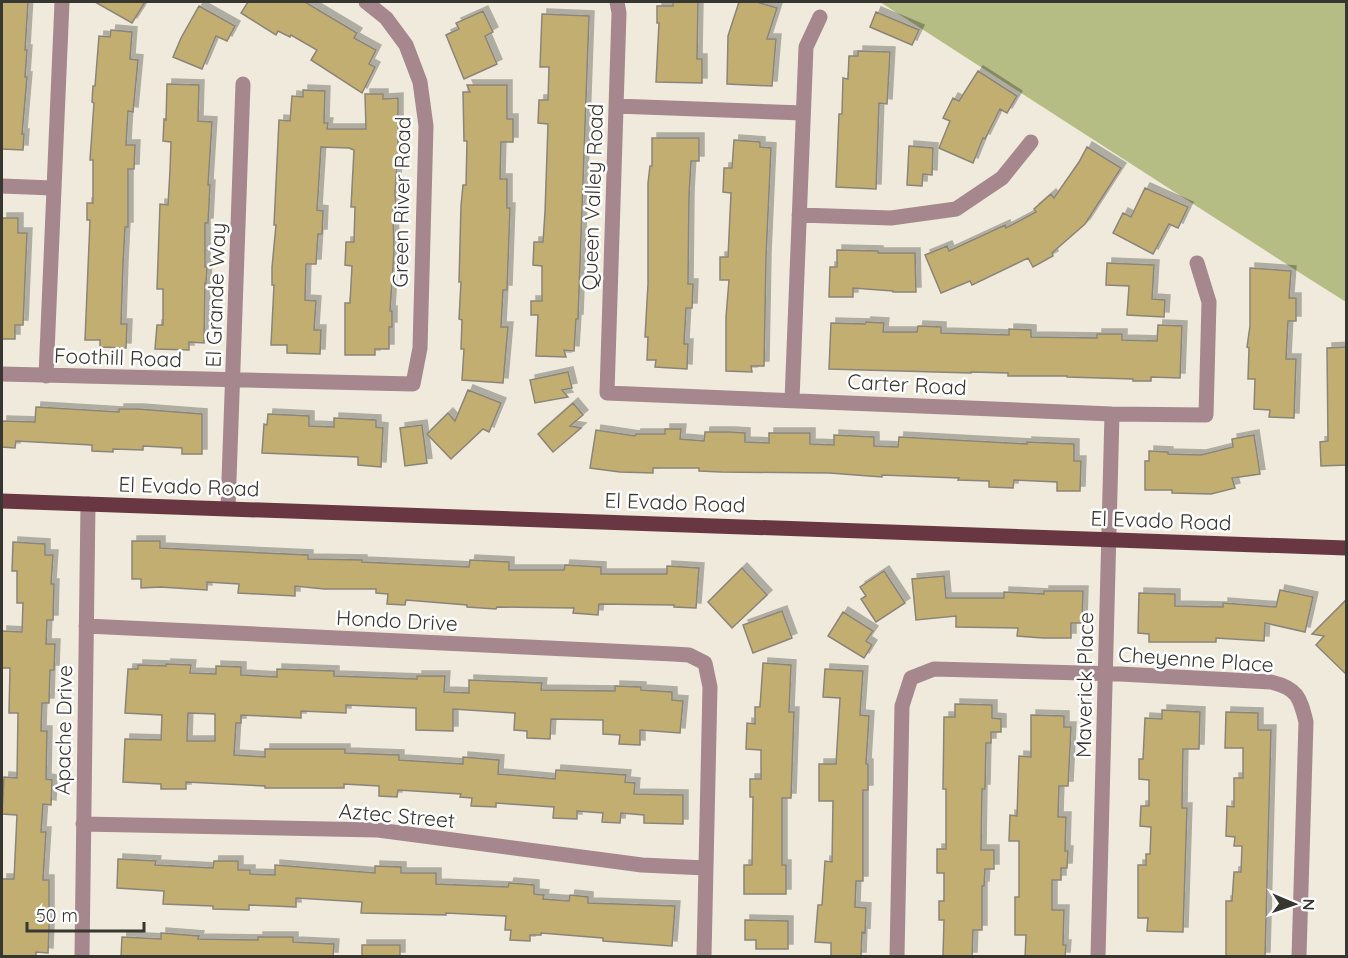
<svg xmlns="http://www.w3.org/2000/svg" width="1348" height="958" font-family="Quicksand,sans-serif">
	<defs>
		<filter id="shadow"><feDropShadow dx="5" dy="-5" stdDeviation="0" flood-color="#0004"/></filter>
	</defs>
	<rect width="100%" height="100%" fill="#efeadb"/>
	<path fill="#b5bd84" d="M880 2H1346V302L1308 278Z"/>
	<path fill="#c3ae72" stroke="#8a8578" stroke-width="1.5" fill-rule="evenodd" filter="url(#shadow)" d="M2 2H28L25 50H27L25 77H27L22 134H24L23 150 2 149Z
		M95 2H145L132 23Z
		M248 2H305L357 33 354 38 376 50 369 64 375 67 362 93 311 60 317 50 291 35 290 37 278 31 276 35 241 13Z
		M673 2H698L697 59H702V83L656 82 659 23H657V6H673Z
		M739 2H757L777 8 767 39H776L772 86 727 84 728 36Z
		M199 6 235 26 227 41 216 36 202 69 173 57 181 38Z
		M483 11 493 32 485 36 497 64 464 79 446 35 459 29 456 23Z
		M876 12 919 30 912 45 870 27Z
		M542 14 589 16 578 319H576L574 351 564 350 566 357 536 356 538 315H531V301H542V266L533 265 534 242H543L545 212 548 124 538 123 539 100H548L549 67H540Z
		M111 30 132 32 130 59 138 60 133 112 128 111 126 145H135L134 169H128V227H125L123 264 121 324H127L126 348 100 347V340H85L90 220H87V203H93V160H90L94 103 92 102 93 86H95L99 36 110 37Z
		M858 51 890 52 887 104 879 103 876 189 836 187 839 114H842L843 78 848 79 849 56H858Z
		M978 71 1017 96 1007 113 1000 109 985 139 983 138 973 163 939 148 950 121 943 118 953 98 959 101Z
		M167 84 199 85 198 121 212 122 208 185H210L208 223H205V267H207L206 283H205L204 343 189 342V350L155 349 157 325H163V289H157L160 204 168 205 170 170 171 142 163 141 164 119 166 120Z
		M467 85H507V119H513V142H501L500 179H507V208H510L507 290H503L501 327H508L503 383 462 380 464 349H461L462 320 459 319 461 282H459L461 206 463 185H466L467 141H464L463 92H470Z
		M303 90 325 91 324 123H328L327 129H366L365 94H383V99L398 98V150L395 192 396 208H393L394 251 390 311H392V327H389V349H375V355H345V303H350L352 266 345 265 346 242H354L355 207H351L354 150 349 148 321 147 317 210 323 211 322 234H318L316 264H306L305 300 316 301 314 330H321L320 354 287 353V345H271L274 285H272V267L276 225H274L279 120 290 121 292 96 303 97Z
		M652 138H699V161H691L689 196 688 284H693L692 308H686L684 344H688L687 369 655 367 656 360H647L648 337H645L648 284V183L650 166H652Z
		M734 140 760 142V147L771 148 766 257 764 366H751L752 372 726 371V317L729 280H720V257H728L731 193 723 192 724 168H732Z
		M909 146 933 148 932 175 923 174 922 186 907 185Z
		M1087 147 1121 168 1085 224 1052 253 1053 256 1033 267 1028 258 972 285 970 281 941 293 925 255 947 246 949 251 1005 225 1006 228 1036 212 1034 209 1051 194 1054 198 1079 162Z
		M1145 188 1188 207 1178 228 1169 224 1153 254 1113 233 1123 213 1131 217Z
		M2 218H18V233H27L23 325H15V339H2Z
		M837 250 878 251V253H915L916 292H893V291L853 288V297H829L830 267H837Z
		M1107 263 1154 265 1152 299 1165 300 1164 317 1127 315 1129 286 1106 285Z
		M1250 268 1291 271 1289 298H1296V321H1288L1286 359H1296L1294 418 1269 417 1270 410 1254 409 1255 379H1248L1249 348 1247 347 1250 326Z
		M866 322 884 323 883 332H917L918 326 941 327V333L1009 335V329L1031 330V337L1097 338V334H1122V340L1157 341 1158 325 1182 326 1180 378 1151 377V381H1133V379L1067 377V376H1008V373L971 372V373L829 369 831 323 865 324Z
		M1347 347V465L1321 466 1320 442 1328 441 1327 348Z
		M568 372 572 388 562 390 568 397 535 403 530 380Z
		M468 390 501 403 489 432 483 429 451 459 427 434 448 413 455 421Z
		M573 403 583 415 570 426 581 428 553 452 538 434Z
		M36 407 119 412V409H138L202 414V454H182V448L143 446V450L113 449V452L92 451V445L16 441 15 448 2 447V421L35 422Z
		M268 414 309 416V426L334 427V418L376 420V427L383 428 381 467 358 465V457L262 453 264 424 267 425Z
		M422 425 427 463 405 466 400 428Z
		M665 429H681L680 439 704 441 705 432H730L745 433V442L769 443V433H810V444L834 445V435L874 437V446L898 447 899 437 991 442 1027 444V442L1074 444V461H1081L1080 491H1057V482L1014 480 1013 488 989 487V481L958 480 959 478 882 475V477L829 473 721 472 699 471V468H653V473L620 472 590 468 596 430 635 436 636 434H665Z
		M1254 435 1260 474 1232 478 1235 488 1211 494 1172 493V490H1145V461H1149V451L1168 452V454L1201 455 1233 447 1232 439Z
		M132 541H160V548L308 555V559L362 560V562L469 567 470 560 509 562V570H564L565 565 601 567V574H667V566L699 568 696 608 674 607V605L599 604 598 615 573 613 574 608 497 607 496 609 467 607V605L406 600 405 605 387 604 388 594 376 593V589H324L295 586V596L238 593 239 584 207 582V590L160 587 141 588V579H132Z
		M13 542 45 544V555H53L51 584H54L53 620H47L46 644H55L54 670H50L49 703H42L41 731H47L46 779 52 780 51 805 43 804 41 832H46L43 880H49V928L48 953 36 952V957H2V879H14L17 815 2 814 4 777 17 778 18 713H9L10 668H2V631L22 632 23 603H17V571H12Z
		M742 568 767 595 732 628 708 602Z
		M884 571 905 603 876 622 861 599 866 596 860 587Z
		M944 576 946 598H1004V592L1044 594V591H1083L1082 623H1071V638H1043L1017 636 1018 628 956 627V616L916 620 912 579Z
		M1280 590 1313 597 1305 632 1265 623 1264 641 1216 638V642H1149V634L1138 633 1139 593 1175 594V606L1223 607V603L1276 607Z
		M1347 599V675L1316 645 1324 636 1312 634Z
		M782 611 792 638 753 653 743 625Z
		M843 612 873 631 866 641 872 645 864 658 828 636Z
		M763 663 791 665 789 712H794L791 798H782V865H786V894H744V865H752L753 797H750V779H761V750L746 749 747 723 755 724V707H760Z
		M166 664 191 665 190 673 216 674V666L241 667V675L277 677V669L334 671V676L417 679V676H445L444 692 469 693V680L542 683 541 690 615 691V686L641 687V690L672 692V700L683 701 680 733 640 730V745L619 744 620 735 603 734V720L551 719 550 739 527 738V731L514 730 515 713 453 709V731L416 730V708L346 705V713L301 711V718L241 715V723H236L234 755 265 757V749H345V753L399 755V760L463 764V757L499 760 498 774 555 779 556 770 626 775 625 782 635 783 634 794 683 795V824L644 823V815L621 813 620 823 602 822 603 813 577 811V819L553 818 554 807 496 803V807L471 806 472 798 460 797 461 794 398 790 397 797 379 796V786L344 784V788H265V786L186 782V789H161V784L123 782 125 739 161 740 162 715 125 713 128 669H138V665L166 666ZM188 713 215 714V741H187Z
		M825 669 863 671 860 715 869 716 866 764H868V790H863V881H856L855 907 866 908 865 933 862 932 861 957H831V943L815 942 818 905H822L825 861 832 862 833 801H819V764H836L840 698 823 697Z
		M955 704 992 705V718L1001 719V732H991V743H986L985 789H982L981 850H994V869H985L984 886H982V930H973L972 957H943L944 920H939V901H944V873H937V849H946V789H943L944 717H955Z
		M1162 710 1200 712 1199 749H1183L1182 808H1187L1183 932 1147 931 1148 918H1138V865H1146V854H1150L1151 827 1140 826 1141 806H1149V780L1139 779V759H1143L1145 718 1162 719Z
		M1226 712 1258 713V730H1271L1265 957H1226V901H1232L1234 872H1241L1242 846H1234L1235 837 1226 836 1227 806 1234 807V778H1243V748H1225Z
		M1031 715 1064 716V727H1071L1068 786H1059L1058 817H1066L1065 851H1068L1067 868H1061V880H1052V910H1064L1063 945H1066L1065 957H1025L1026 935H1015V897H1019V841H1009L1010 815 1017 816 1019 756 1031 757Z
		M118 859 156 861 155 865 213 868 214 861H238V870H250V874L275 875V865L375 873V866L401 867V873H436V884L508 887 509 883 534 885V894L544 895 543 899 569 901 570 895 588 897V903L675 906 672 946 603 941V938L541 933V935H530V941L510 940 511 930H505L506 916 446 913V915L361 913 362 902 296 898V907L249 905V910L213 909V906L163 904 164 891 117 888Z
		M745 920 788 921V949H756V940H745Z
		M161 933 199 936 198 939 258 940V937H293V942L334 944 333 957H121L122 937 161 939Z
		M362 945H400V957H362Z"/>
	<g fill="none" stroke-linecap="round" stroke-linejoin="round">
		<path stroke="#a5878d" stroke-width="15" d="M617 2 619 13 607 393 1112 414 1206 415 1209 302 1197 263
			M616 106 803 113
			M2 186 53 188
			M799 215 891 218 956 209 1002 178 1031 142
			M2 374 413 384 420 348 426 126 420 82 406 45 386 18 366 2
			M46 376 62 2
			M792 400 806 47 820 17
			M228 508 243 84
			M86 626 673 654 689 655 705 663 710 687 704 956
			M83 824 378 830 642 865 706 868
			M82 956 88 504
			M897 956 902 706 911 678 934 669 1120 674 1271 682C1297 688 1300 697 1306 722L1299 956
			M1098 956 1112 414"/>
		<path stroke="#683742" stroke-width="15" d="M2 501 1346 548"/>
	</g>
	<g text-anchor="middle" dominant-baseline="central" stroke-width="5" stroke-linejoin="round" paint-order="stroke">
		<g font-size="21" fill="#383631" stroke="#fff">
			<text transform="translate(592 197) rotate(-88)">Queen Valley Road</text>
			<text transform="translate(401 202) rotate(-89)">Green River Road</text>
			<text transform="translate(215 295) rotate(-88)">El Grande Way</text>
			<text transform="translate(118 357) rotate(2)">Foothill Road</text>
			<text transform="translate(907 384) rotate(3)">Carter Road</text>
			<text transform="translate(189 486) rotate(2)">El Evado Road</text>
			<text transform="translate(675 502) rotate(2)">El Evado Road</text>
			<text transform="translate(1161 520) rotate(2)">El Evado Road</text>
			<text transform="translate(397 620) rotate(3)">Hondo Drive</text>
			<text transform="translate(1196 659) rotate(4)">Cheyenne Place</text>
			<text transform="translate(1084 685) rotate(-89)">Maverick Place</text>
			<text transform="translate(63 730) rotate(-89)">Apache Drive</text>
			<text transform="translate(397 815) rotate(5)">Aztec Street</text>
		</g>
	</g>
	<rect width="1348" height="958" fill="none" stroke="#383631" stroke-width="6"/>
	<g transform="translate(1294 904) rotate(92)" stroke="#ffffff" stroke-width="4.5" paint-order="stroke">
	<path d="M0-4.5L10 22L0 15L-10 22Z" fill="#383631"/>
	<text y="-9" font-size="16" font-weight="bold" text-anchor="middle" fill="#383631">N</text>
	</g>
	<path d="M27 922v9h117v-9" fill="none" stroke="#383631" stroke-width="3"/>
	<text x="36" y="922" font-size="18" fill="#383631" stroke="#ffffff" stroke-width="4.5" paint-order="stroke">50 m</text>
</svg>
